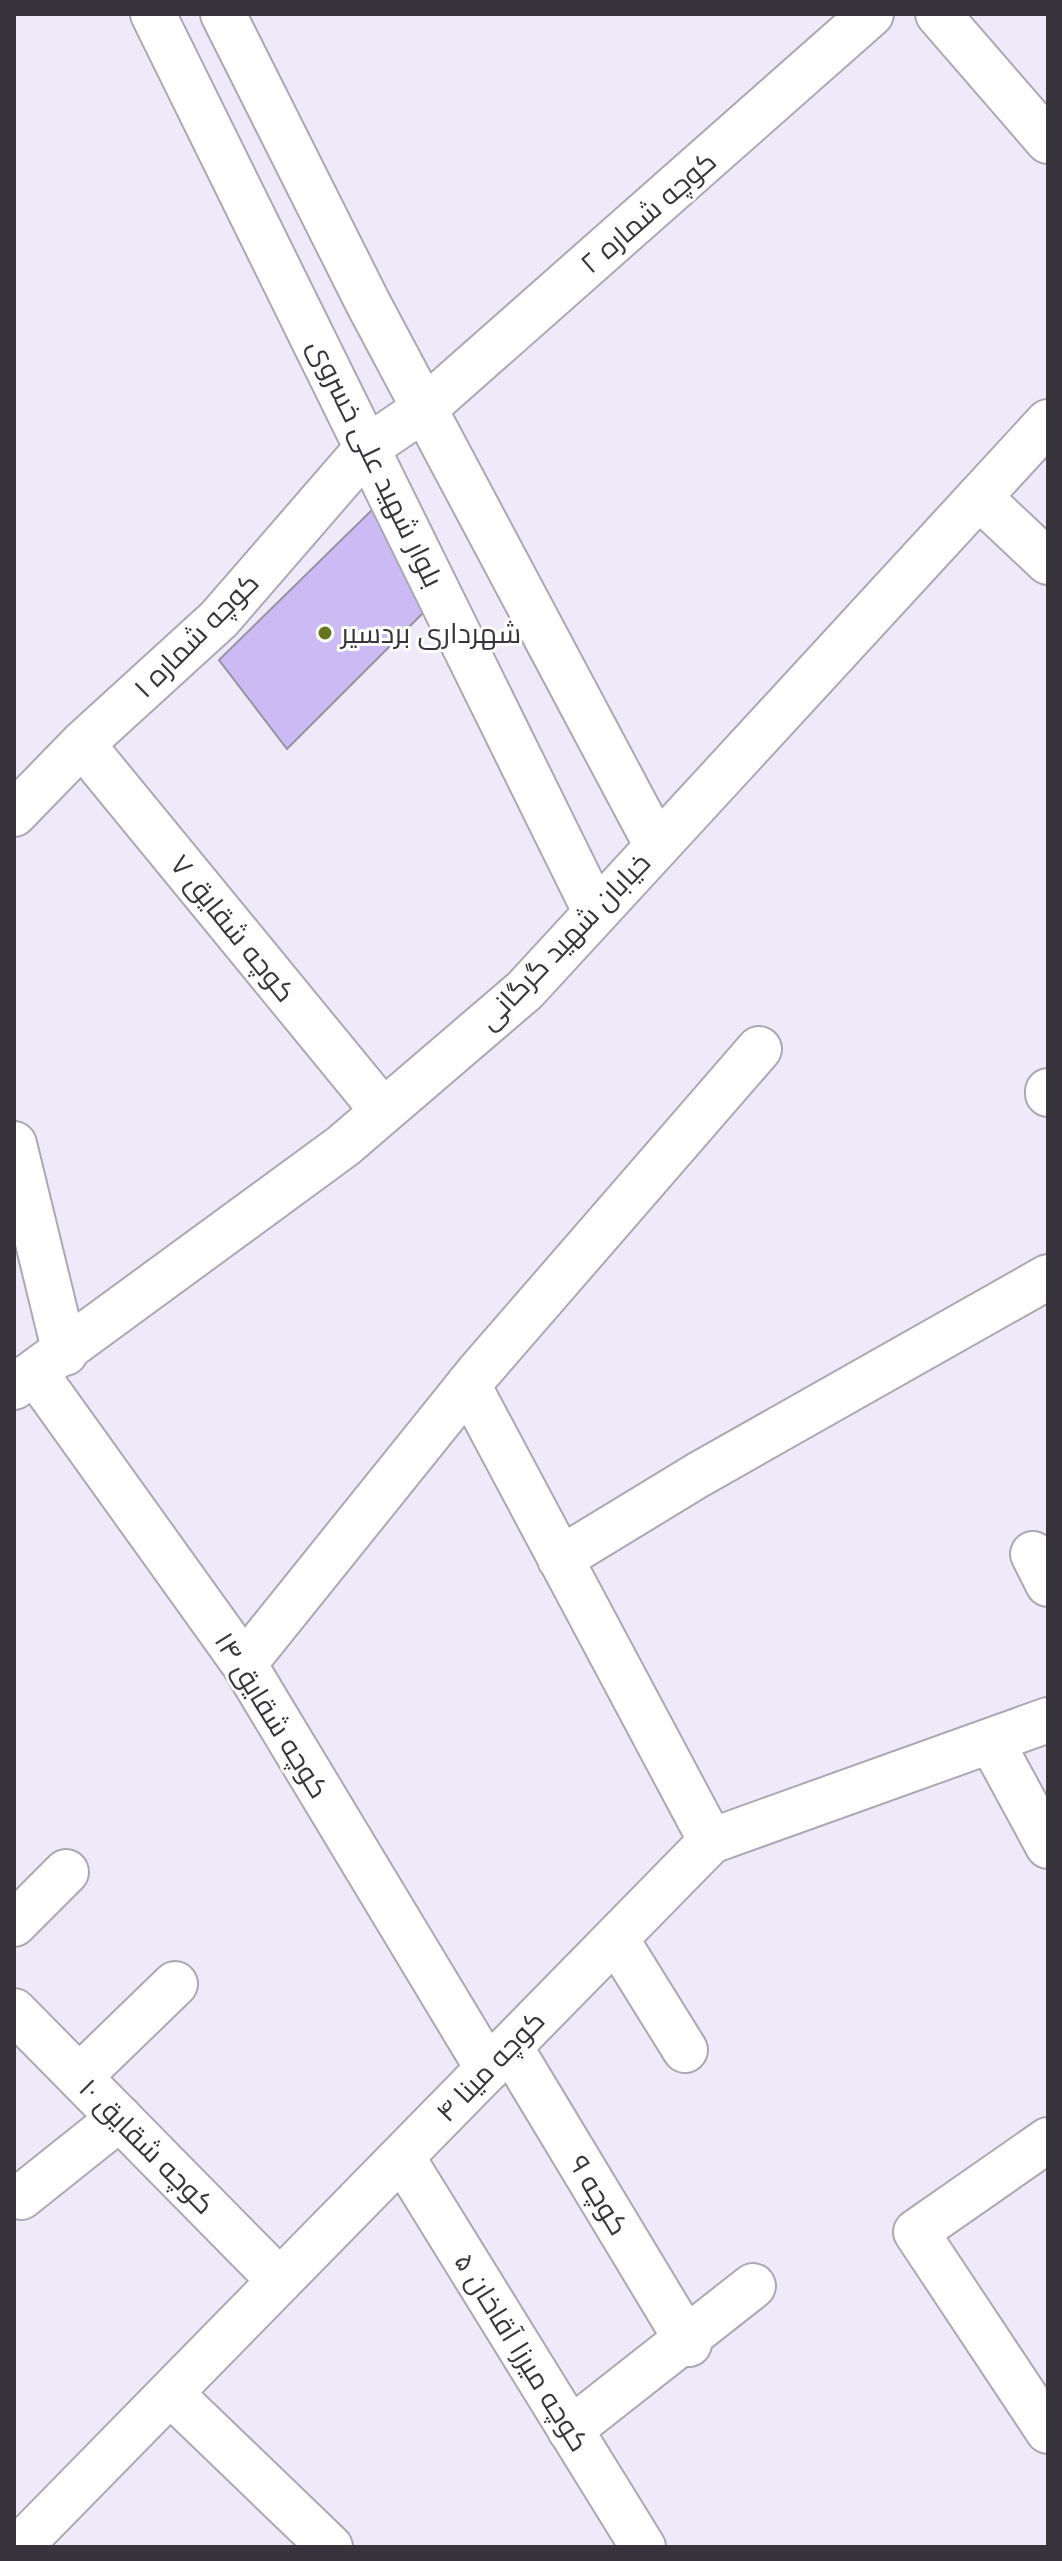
<svg xmlns="http://www.w3.org/2000/svg" width="1062" height="2561" font-family="Montserrat,Cairo,sans-serif">
	<rect width="100%" height="100%" fill="#eeeaf9"/>
	<path fill="#ccbaf5" stroke="#9693a0" stroke-width="2" d="M378 504 430 606 287 749 219 660Z"/>
	<g fill="none" stroke-linecap="round" stroke-linejoin="round">
		<defs>
			<path id="minor" d="M938 14 1048 141
				M979 497 1048 562
				M82 744 383 1111
				M14 814 82 744 219 619 368 447 424 409 871 14
				M1048 1091V1094
				M14 1144 65 1353
				M36 1374 244 1664 488 2069
				M468 1385 711 1841
				M1033 1554 1048 1584
				M560 1559 698 1475 1048 1277
				M244 1664 478 1373 759 1049
				M991 1741 1048 1846
				M14 1924 66 1872
				M616 1939 685 2050
				M14 2011 280 2281
				M510 2047 689 2344
				M79 2077 175 1984
				M1048 2140 916 2232 1048 2431
				M402 2157 643 2547
				M21 2197 120 2118
				M170 2393 330 2547
				M570 2430 753 2286
				M19 2547 711 1841 1048 1720"/>
			<path id="major" d="M153 14 596 913
				M223 14 368 303 657 846
				M14 1387 343 1146 525 990 1048 422"/>
		</defs>
		<use href="#minor" stroke="#aba8b5" stroke-width="48"/>
		<use href="#major" stroke="#aba8b5" stroke-width="48"/>
		<use href="#minor" stroke="#fff" stroke-width="44"/>
		<use href="#major" stroke="#fff" stroke-width="44"/>
	</g>
	<circle fill="#66731f" stroke="#fff" stroke-width="3" cx="325" cy="633" r="8"/>
	<g text-anchor="middle" dominant-baseline="central" stroke-width="6" stroke-linejoin="round" paint-order="stroke">
		<g font-size="28" fill="#37353b" stroke="#fff">
			<text transform="translate(648 212) rotate(-41)">کوچه شماره ۲</text>
			<text transform="translate(376 463) rotate(64)">بلوار شهید علی خسروی</text>
			<text transform="translate(196 635) rotate(-45)">کوچه شماره ۱</text>
			<text transform="translate(233 928) rotate(51)">کوچه شقایق ۷</text>
			<text transform="translate(564 941) rotate(-46)">خیابان شهید گرگانی</text>
			<text transform="translate(272 1715) rotate(58)">کوچه شقایق ۱۴</text>
			<text transform="translate(490 2066) rotate(-46)">کوچه مینا ۴</text>
			<text transform="translate(147 2146) rotate(45)">کوچه شقایق ۱۰</text>
			<text transform="translate(599 2195) rotate(59)">کوچه ۹</text>
			<text transform="translate(522 2352) rotate(58)">کوچه میرزا آقاخان ۵</text>
		</g>
		<g font-size="28" fill="#37353b" stroke="#fff" text-anchor="start">
			<text x="341" y="633">شهرداری بردسیر</text>
		</g>
	</g>
	<rect width="1062" height="2561" fill="none" stroke="#37353b" stroke-width="32"/>
</svg>
